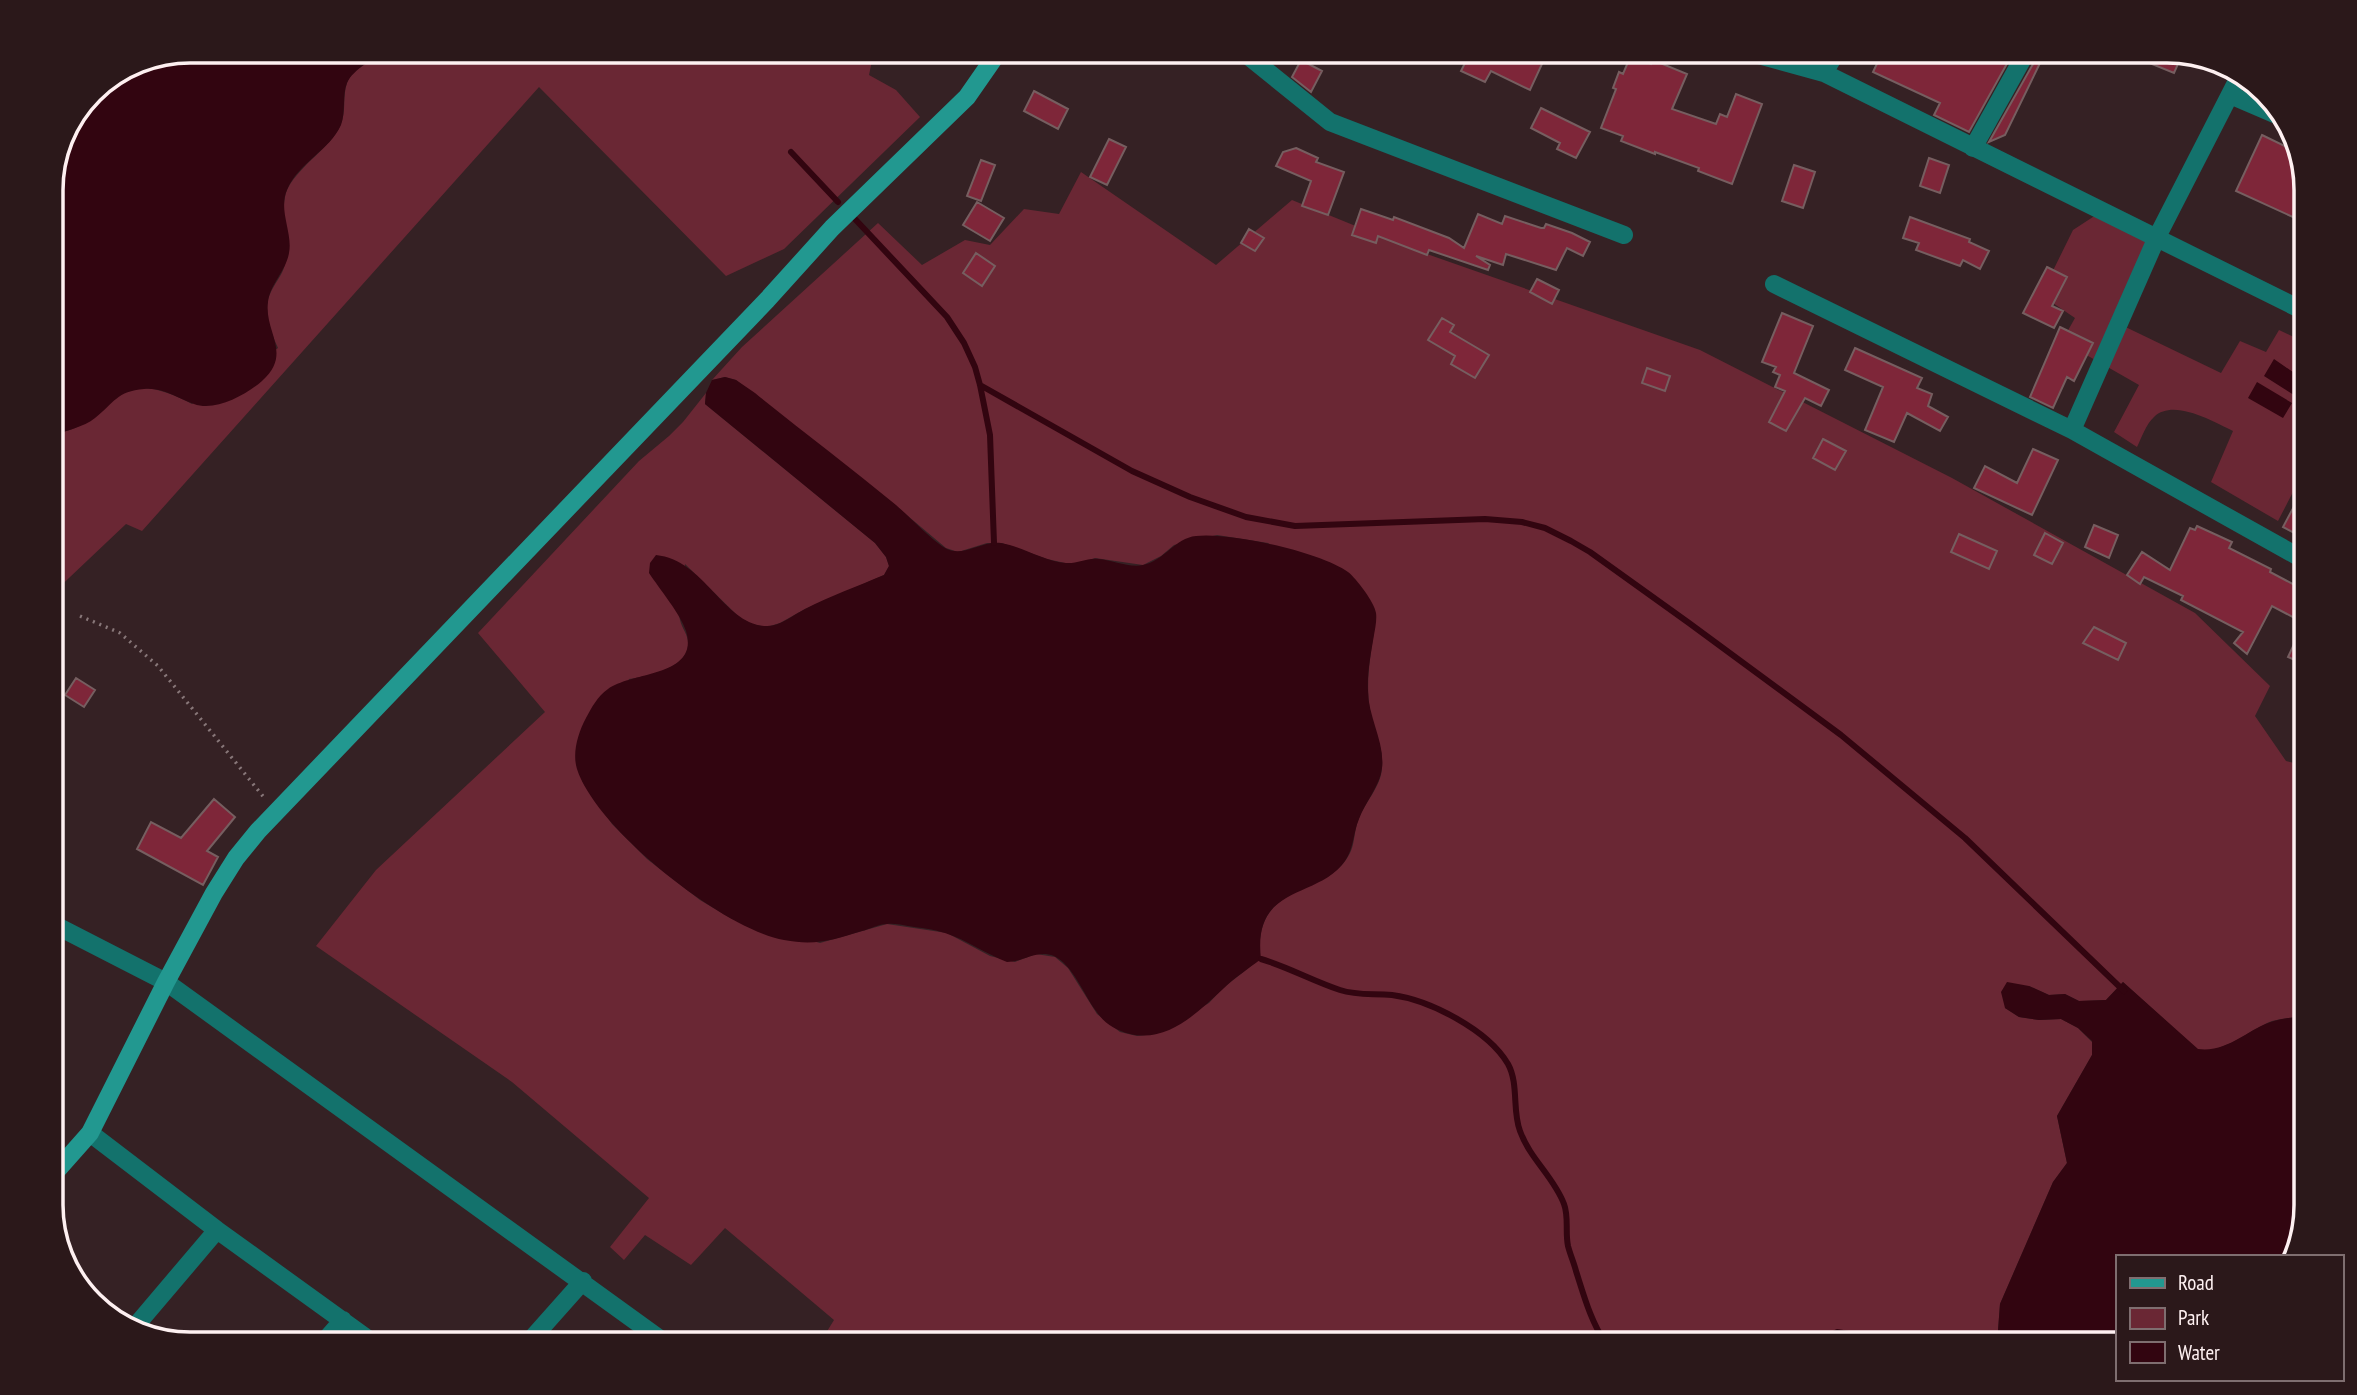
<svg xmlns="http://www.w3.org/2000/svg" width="2357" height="1395" font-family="'PT Sans Narrow',sans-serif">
	<rect width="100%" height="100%" fill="#352124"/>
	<path fill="#6a2734" d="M389 51H874L869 75 896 90 920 117 784 249 726 276 539 87 142 531 126 524 51 595V436C61 432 73 430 83 424 95 416 105 404 117 396 141 380 169 392 192 404L278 348C272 335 267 322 267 307 268 288 284 276 285 263 286 244 280 201 288 188 301 164 331 147 340 126 347 112 342 97 347 83 352 69 376 57 389 51Z
		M1081 172 1216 265 1292 200 1407 247 1700 350 1952 478 2195 613 2270 686 2255 716 2286 761 2306 766V1017C2295 1017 2283 1018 2272 1021 2247 1031 2226 1053 2198 1050L2123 982 2106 1000 2079 1001 2065 994 2049 995 2029 986 2005 1008 2019 1017 2039 1020 2061 1019 2078 1028 2092 1042V1055L2057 1116 2067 1163 2053 1182 2000 1304 1997 1344H837L826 1333 834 1320 725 1228 691 1265 645 1235 624 1260 610 1247 649 1198 512 1082 316 946 376 870 545 712 478 633 639 461 669 436 683 422 706 393 705 404 875 543 886 557 889 566 884 575 805 609 780 623 767 627 752 624 740 618 685 564C684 576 677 610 680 620 682 629 689 635 688 646 685 669 648 676 629 679L582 781 612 824 647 859 700 900 732 919 820 943 887 924 947 933 990 956 1015 962 1036 954 1055 957 1068 968 1097 1014 1120 1032 1137 1036 1156 1034 1209 1003 1223 988 1260 959C1253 878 1328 899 1350 853 1355 843 1354 831 1358 821 1364 803 1381 787 1382 768 1384 747 1373 729 1370 710 1365 682 1371 653 1375 625L1268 543 1217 535 1174 545 1161 556 1143 565 1095 558 1081 563H1065L1047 559 1002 543H987L958 552 946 548 896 506 736 380 725 377 712 380 742 347 878 223 922 265 965 240 990 245 1024 209 1059 214Z
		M2096 215 2149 241 2111 320 2221 373 2240 341 2266 352 2279 330 2300 340 2295 355 2306 362V381L2274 360 2297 397 2306 385V467L2278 521 2211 482 2233 431C2213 422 2174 398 2154 417 2146 424 2142 437 2137 447L2114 432 2139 385 2062 341 2075 318 2041 295 2073 230Z"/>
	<path fill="#320510" d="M190 51H389C376 57 353 69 347 83 342 95 346 111 341 125 330 150 298 163 287 190 278 210 293 233 289 253 286 271 270 284 268 302 264 333 293 353 262 381 246 395 215 412 194 404 177 398 162 387 144 389 117 391 114 403 95 418 84 427 65 431 51 436V181L62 136 92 91 137 61Z
		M2274 359 2306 381V385L2297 397 2264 376Z
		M725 377 736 380 755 393C802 431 850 467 896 505 910 517 932 541 947 549 964 557 983 540 1001 543 1024 547 1043 561 1066 563 1077 564 1088 557 1099 559 1112 560 1129 568 1143 565 1164 561 1175 538 1196 536 1230 532 1321 552 1348 572 1356 578 1375 603 1376 613 1377 620 1375 629 1374 635 1371 653 1367 673 1368 691 1368 717 1385 742 1382 768 1380 786 1365 802 1359 819 1353 833 1354 848 1345 861 1318 900 1252 883 1261 959 1248 969 1234 978 1223 989 1198 1012 1168 1043 1130 1034 1115 1030 1105 1024 1096 1011 1084 995 1073 965 1054 956 1037 949 1023 962 1007 962 986 954 967 940 945 933 933 929 921 928 908 926 902 925 894 923 887 924 879 924 870 929 862 931 833 940 815 946 784 940 723 929 596 829 577 769 572 753 578 733 586 718 592 707 597 697 608 689 632 671 700 677 686 631 681 615 659 588 649 573L650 563 656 555C705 560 724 625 766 626 779 627 793 615 805 609 830 596 858 586 884 575L889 566 886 557 875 543 705 404 706 393 712 380Z
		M2257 382 2292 403 2283 418 2248 398Z
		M2007 982 2029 986 2049 995 2065 994 2079 1001 2106 1000 2123 982 2198 1049C2228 1053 2247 1029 2274 1021 2284 1018 2295 1017 2306 1017V1206L2292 1257H2117V1344H1997L2000 1304 2053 1182 2067 1163 2057 1116 2092 1055V1041L2078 1028 2061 1019 2039 1020 2019 1017 2005 1008 2001 992Z"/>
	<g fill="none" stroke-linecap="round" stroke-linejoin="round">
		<path stroke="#320510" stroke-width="6" d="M791 152 838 202
			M854 218 947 317 964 343 975 367 980 385 990 435 994 543
			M980 385 1132 471 1190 497 1246 517 1295 526 1485 519 1522 522 1545 528 1571 541 1590 552 1689 623 1841 735 1965 838 2124 991
			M1261 959C1288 967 1313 981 1340 990 1358 996 1374 993 1392 995 1430 1000 1488 1030 1508 1064 1519 1084 1512 1110 1520 1131 1530 1159 1554 1177 1564 1204 1569 1217 1565 1232 1568 1246 1570 1254 1574 1263 1576 1271 1584 1296 1591 1322 1606 1344
			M1816 1344 1837 1332 1849 1334 1860 1344"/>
	</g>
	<path fill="#7e2639" stroke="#765e60" stroke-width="2" d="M1471 51H1548L1530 90 1491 71 1485 82 1461 71Z
		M1883 51H2014L1969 132 1934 115 1940 103 1873 72Z
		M2120 51H2167L2182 55 2174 73Z
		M1631 55 1651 64 1653 60 1687 74 1672 109 1716 124 1720 114 1727 117 1736 94 1762 104 1732 184 1698 171 1699 168 1655 152V154L1621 141 1623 136 1601 128 1616 89 1613 88 1619 72 1623 74Z
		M2037 57 2042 59 2005 135 1989 142Z
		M1301 60 1322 71 1311 92 1292 77Z
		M1034 91 1068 109 1058 129 1024 111Z
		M1541 108 1590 132 1576 158 1557 149 1560 143 1531 128Z
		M2262 135 2297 152 2306 181V223L2236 191Z
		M1109 139 1126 147 1107 185 1090 177Z
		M1296 148 1318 158 1316 162 1344 172 1328 215 1302 206 1311 181 1276 166 1283 152Z
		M1929 158 1949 165 1940 193 1920 186Z
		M981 160 995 165 981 201 967 196Z
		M1794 165 1815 172 1803 208 1782 201Z
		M977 202 1004 218 990 241 963 225Z
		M1361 209 1393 220 1394 217 1449 238 1464 248 1478 214 1502 224 1505 216 1541 228H1544L1546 224 1572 233 1590 242 1583 256 1567 248 1556 270 1506 254 1503 265 1476 256 1490 265 1488 270 1429 250 1427 255 1378 236 1376 243 1352 235Z
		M1910 217 1970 239 1969 242 1989 251 1980 269 1963 260 1960 266 1916 250 1919 243 1903 238Z
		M1249 229 1264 238 1255 251 1241 243Z
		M976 253 995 266 982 286 963 273Z
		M2047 267 2067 277 2052 306 2063 311 2054 328 2023 313Z
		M1537 279 1559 290 1552 304 1530 292Z
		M1782 313 1813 326 1794 373 1829 390 1821 406 1805 398 1786 431 1769 422 1785 391 1775 387 1780 375 1773 372 1776 367 1762 362Z
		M1442 318 1454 325 1450 332 1489 355 1475 378 1451 364 1455 356 1428 340Z
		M2060 327 2093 343 2074 381 2067 377 2053 408 2030 397Z
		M1855 348 1922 378 1917 388 1932 394 1928 406 1948 417 1940 431 1907 413 1894 442 1865 430 1883 387 1845 370Z
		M1647 368 1670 376 1665 391 1642 383Z
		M1823 439 1846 451 1835 470 1813 458Z
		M2033 449 2058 460 2032 515 1974 488 1985 466 2017 483Z
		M2306 484V539L2283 527Z
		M2094 525 2118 535 2109 558 2085 547Z
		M2197 526 2232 542 2229 548 2271 569 2270 572 2306 591V665L2288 657 2304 623 2272 606 2247 654 2234 643 2243 632 2181 600 2183 596 2144 577 2140 584 2127 575 2142 552 2170 570 2190 528 2195 530Z
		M2045 533 2063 543 2052 564 2034 555Z
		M1959 534 1997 551 1989 569 1951 552Z
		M2094 627 2126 643 2118 660 2083 643Z
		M76 678 95 690 84 707 65 695Z
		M214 799 235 817 207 851 218 857 203 885 137 849 151 822 181 838Z"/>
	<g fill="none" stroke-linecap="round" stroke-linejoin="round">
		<path stroke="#887779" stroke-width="3.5" stroke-dasharray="2 5" stroke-linecap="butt" d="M80 616 120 633 158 666 266 800"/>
		<path stroke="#13726c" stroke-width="18" d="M1242 51 1330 122 1624 235
			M1744 51 1824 73 2306 312
			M1824 73 1837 51
			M2230 95 2286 119
			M1973 148 2027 51
			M1774 284 2072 430 2306 561
			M2072 430 2157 237 2241 73
			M51 923 166 982 667 1344
			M90 1133 217 1230 375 1344
			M133 1329 217 1230
			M322 1344 343 1320
			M527 1344 583 1281"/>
		<path stroke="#229890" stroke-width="18" d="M51 1177 90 1133 166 982 214 893 236 858 258 831 767 300 832 228 967 97 999 51"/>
	</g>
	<path d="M0 0H2357V1395H0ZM190 63H2167A127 127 0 0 1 2294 190V1205A127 127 0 0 1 2167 1332H190A127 127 0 0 1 63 1205V190A127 127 0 0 1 190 63Z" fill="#2b181a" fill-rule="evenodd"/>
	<path fill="none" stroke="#fef0f1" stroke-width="3.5" d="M190 63H2167A127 127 0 0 1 2294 190V1205A127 127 0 0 1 2167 1332H190A127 127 0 0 1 63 1205V190A127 127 0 0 1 190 63Z"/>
	<rect x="2116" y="1255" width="228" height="126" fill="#2b181a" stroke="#7f6e70" stroke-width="2"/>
	<rect x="2130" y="1278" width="35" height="10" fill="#229890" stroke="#7f6e70" stroke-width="2"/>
	<text x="2178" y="1290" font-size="21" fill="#fef0f1">Road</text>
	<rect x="2130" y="1308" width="35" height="21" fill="#6a2734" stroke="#7f6e70" stroke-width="2"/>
	<text x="2178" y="1325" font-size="21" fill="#fef0f1">Park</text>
	<rect x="2130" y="1342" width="35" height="21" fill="#320510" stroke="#7f6e70" stroke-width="2"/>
	<text x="2178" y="1360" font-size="21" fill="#fef0f1">Water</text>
</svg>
